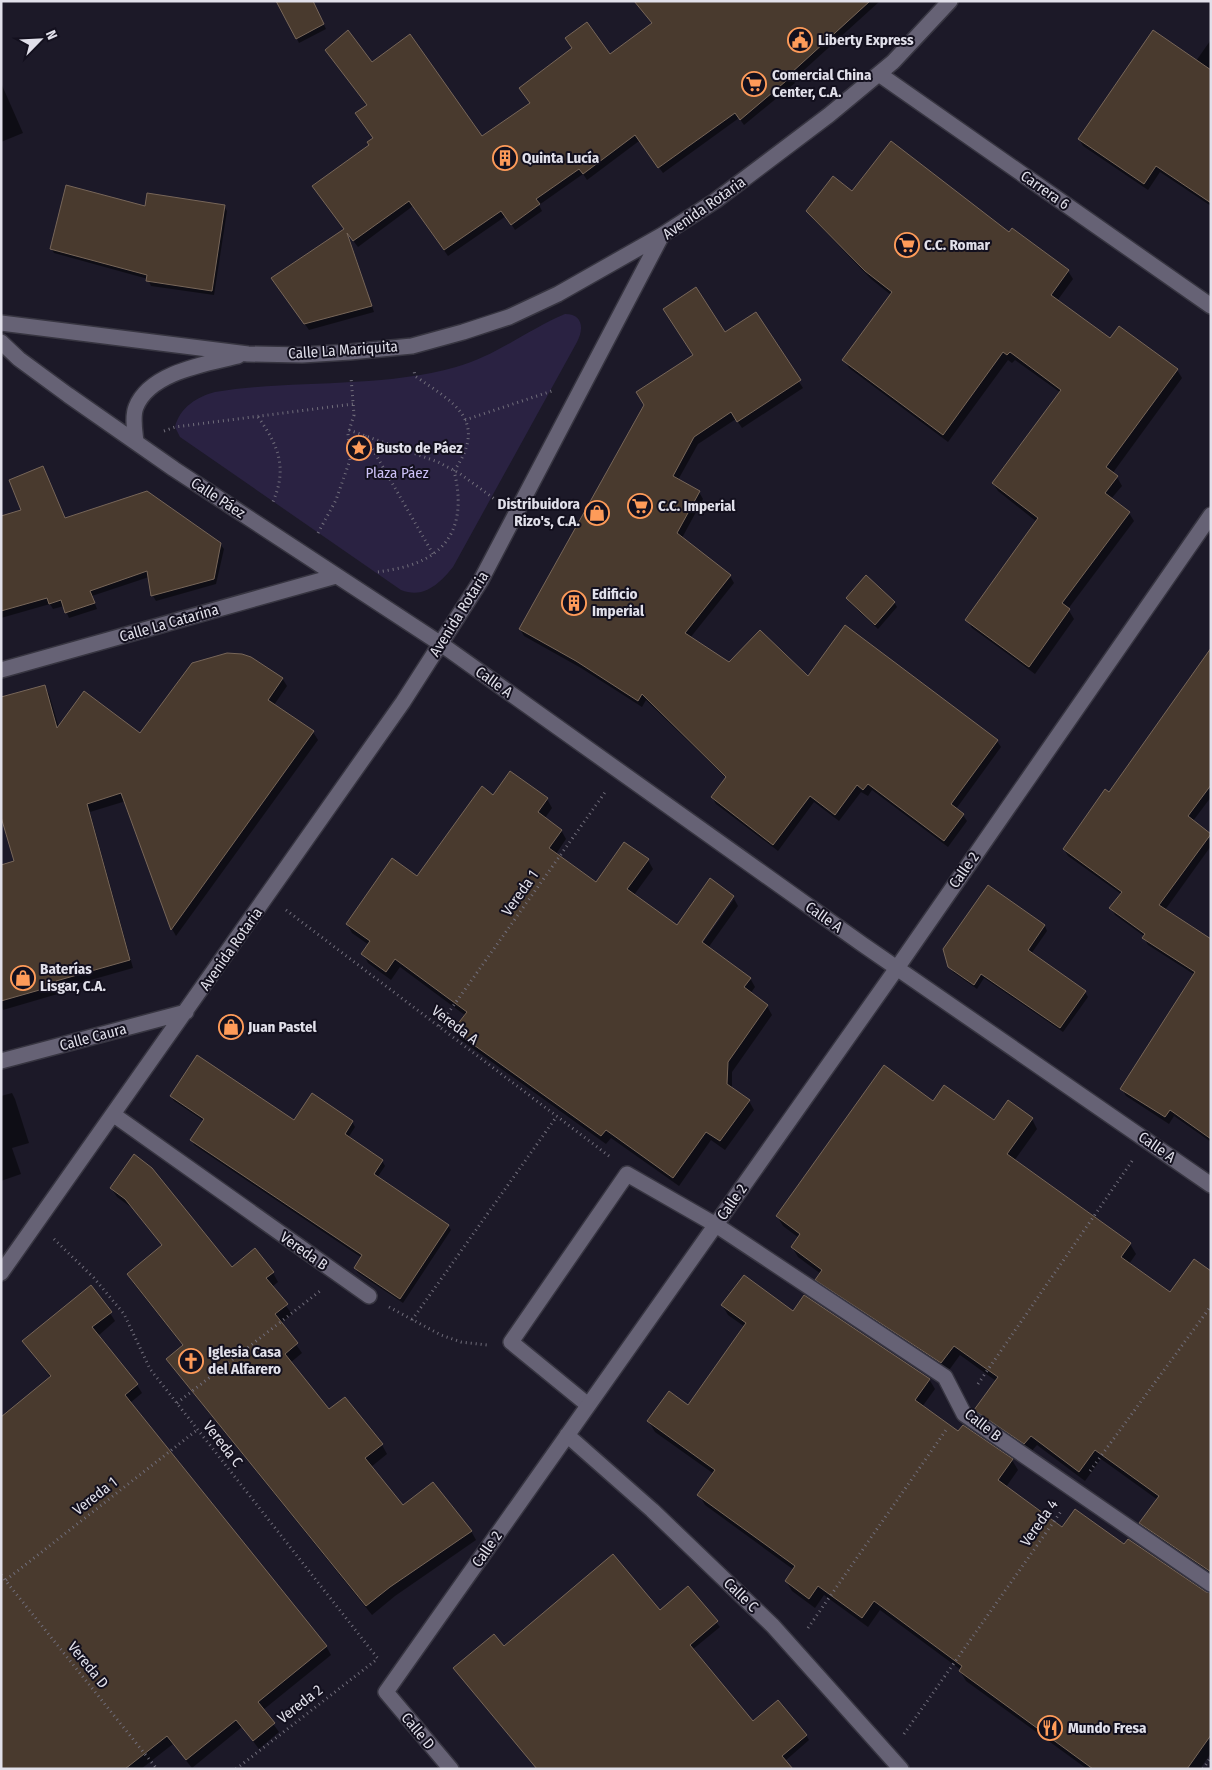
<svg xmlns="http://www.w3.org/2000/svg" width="1212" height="1770" font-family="'Fira Sans Condensed',sans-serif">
	<rect width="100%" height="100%" fill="#1c1928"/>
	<path fill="#2a2242" d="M565 314C583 314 584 329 577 342L453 567C439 584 424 599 401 590L180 437 175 427C180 407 197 397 215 392 294 379 378 389 456 367 496 356 527 330 565 314Z"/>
	<path fill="#0007" fill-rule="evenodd" d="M278 1H312L326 29 299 43Z
		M634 1H880L793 80 795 83 744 125 739 118 663 173 639 141 587 180 583 174 539 205 542 211 515 230 506 216 448 256 413 206 358 247 348 234 374 312 309 330 277 284 345 230 371 145 374 139 368 106 326 50 372 63 482 138 609 56 653 24Z
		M1210 41 1211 42V206L1160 172 1148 190 1083 146 1079 139 1196 61Z
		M1 83 23 133 1 142Z
		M853 192 1010 234 1068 271 1073 279 1057 301 1110 340 1177 370 1182 378 1112 474 1117 477 1122 486 1111 499 1129 513 1134 521 1068 609 1074 619 1035 674 972 628 967 620 1037 522 998 491 993 483 1061 393 1015 360 1012 363 1008 360 948 442 849 368 844 360 891 295 871 279 813 219 808 211Z
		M224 206 227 211 214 295 151 286 148 279 54 253 51 248 146 207Z
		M756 314 803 388 742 428 736 419 698 444 678 480 699 492 703 499 682 538 730 576 734 583 690 638 729 663 808 678 997 741 1001 747 956 809 963 815 967 821 948 847 872 790 868 796 861 792 839 821 814 802 778 851 716 804 712 797 726 778 646 700 642 707 581 668 524 636 520 629 725 334Z
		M1 517 65 520 220 544 224 549 216 584 156 601 153 596 149 577 92 596 97 609 69 618 64 606 53 609 50 604 1 618Z
		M847 598 894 602 897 607 878 629 850 603Z
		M1211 673V797L1193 821 1210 834 1211 846 1165 910 1211 940V1142L1174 1116 1169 1124 1126 1096 1122 1089 1195 975 1148 945 1144 938V936L1115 915 1111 908 1121 894 1068 856 1064 849Z
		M282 678 287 686 274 705 313 732 318 740 176 936 172 929 126 801 90 812 133 968 59 989 61 993 3 1010 1 1006V866L15 862 44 686 49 694 59 728 140 735Z
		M493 797 547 799 552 808 545 818 561 830 566 839 556 854 597 884 648 860 653 869 634 895 677 926 733 897 738 906 708 948 750 978 755 987 750 994 767 1006 772 1015 732 1072V1088L749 1101 754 1110 725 1150 711 1140 679 1186 611 1138 606 1144 460 1039 455 1030 466 1016 400 967 391 980 368 963 363 954 369 945 352 933 347 924 417 878ZM731 899H734L699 948 697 946Z
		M1045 926 1047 931 1031 954 1085 992 1088 997 1063 1032 984 978 977 989 953 972 949 966Z
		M12 1093 15 1099 29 1143 12 1148 21 1174 1 1181V1096Z
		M171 1096 294 1122H352L355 1127 348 1138 382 1161 385 1166 377 1178 448 1225 451 1230 403 1303 358 1273 355 1268 362 1258 194 1145 192 1140 204 1121 174 1101Z
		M933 1103 994 1122 1032 1119 1037 1129 1014 1161 1130 1244 1136 1254 1129 1264 1171 1294 1211 1273V1578L1147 1533 1141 1523 1158 1500 1101 1459 1085 1481 1037 1445 1030 1453 981 1420 976 1410 996 1381 960 1355 947 1373 823 1290 817 1280 821 1274 798 1257 792 1247 799 1238 783 1226 777 1216Z
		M111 1188 232 1269 273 1273 278 1282 272 1287 292 1314 281 1323 302 1353 290 1363 329 1411 382 1445 387 1454 371 1467 403 1507 471 1531 476 1540 395 1596 372 1615 173 1368 168 1359 184 1347 134 1284 128 1275 163 1246 132 1208 117 1197Z
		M722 1305 793 1313 929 1379 935 1389 922 1407 959 1433 963 1426 1012 1460 1018 1470 1006 1487 1063 1529 1211 1629V1753L1200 1769H1087L966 1681 960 1671 961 1670 880 1610 868 1627 824 1595 815 1608 792 1591 786 1581 794 1570 705 1505 699 1495 714 1474 655 1432 649 1422 688 1407 745 1327 728 1315Z
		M110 1313 115 1321 98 1336 137 1385 142 1393 130 1403 326 1646 331 1655 263 1710 279 1732 259 1749 242 1727 192 1768 173 1744 141 1769H1L51 1378 23 1341Z
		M688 1588 720 1627 692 1650 752 1723 806 1735 809 1740 785 1761 504 1648 660 1612Z"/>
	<path fill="#493a2e" stroke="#776659" d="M276 1H313L324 24 296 39Z
		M634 1H870L790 74 792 76 740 120 735 113 658 168 635 135 583 174 579 169 536 199 540 204 511 225 501 211 444 250 409 201 353 241 347 233 372 306 304 324 271 278 344 229 312 186 369 145 367 142 373 138 355 113 367 105 325 50 348 30 372 62 410 34 482 136 530 103 519 88 572 48 565 38 587 22 610 54 652 23Z
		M1153 30 1211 70V203L1156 166 1144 184 1078 139Z
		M891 141 1009 232 1012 228 1069 270 1051 295 1110 338 1119 326 1178 369 1106 467 1118 476 1105 493 1130 512 1062 603 1070 609 1029 667 965 620 1038 518 992 483 1061 390 1010 352 1007 355 1003 352 943 435 842 360 892 292 865 271 806 211 833 176 852 191Z
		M66 185 145 206 147 193 225 205 212 291 146 281 147 275 50 249Z
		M696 287 725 332 756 312 801 380 737 422 731 412 694 437 673 476 700 491 677 533 731 575 685 633 729 662 760 630 808 676 845 625 998 740 951 804 964 814 944 841 868 784 863 790 857 785 835 815 810 796 773 845 711 797 726 777 642 694 638 701 576 661 519 629 644 405 636 392 693 355 663 309Z
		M43 466 65 518 147 491 221 543 214 579 151 596 147 571 90 591 95 603 65 613 61 600 49 604 47 598 1 611V516L21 510 9 480Z
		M866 575 895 602 875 625 846 598Z
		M1211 648V785L1188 816 1211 834 1159 905 1211 939V1139L1170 1110 1165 1117 1120 1089 1195 972 1142 938 1145 934 1109 908 1122 892 1063 849 1105 789 1109 792Z
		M227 653 242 654 251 657 283 678 268 700 314 731 171 930 121 793 87 804 130 960 56 981 57 985 1 1001V865L14 861 1 817V697L45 685 57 728 84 691 140 733 192 663Z
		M510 771 548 798 538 812 562 830 549 848 596 882 624 842 649 859 627 889 677 925 710 878 734 896 702 942 751 978 744 987 768 1005 728 1062 727 1084 750 1100 720 1141 706 1132 673 1178 606 1130 601 1136 453 1030 467 1012 395 959 386 972 361 954 370 941 346 924 392 858 417 876 482 786 493 795Z
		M988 885 1045 925 1028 950 1086 991 1060 1028 981 974 974 985 948 967 943 949Z
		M197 1055 294 1120 312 1093 353 1121 345 1134 383 1160 374 1174 449 1225 400 1299 354 1268 362 1255 190 1140 204 1119 170 1096Z
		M884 1065 933 1101 944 1085 994 1120 1008 1100 1033 1118 1007 1154 1131 1243 1121 1257 1170 1292 1194 1259 1211 1271V1572L1139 1523 1159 1496 1095 1450 1079 1472 1031 1436 1024 1444 974 1410 998 1377 954 1346 941 1363 815 1280 822 1270 791 1247 800 1234 776 1216Z
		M134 1154 152 1168 232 1267 255 1248 274 1272 266 1278 288 1304 275 1314 298 1343 285 1354 329 1409 345 1397 383 1444 365 1458 403 1505 433 1482 472 1531 390 1587 366 1606 166 1359 183 1345 127 1274 162 1245 125 1199 110 1188Z
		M744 1275 793 1311 804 1295 930 1379 915 1400 958 1431 963 1425 1013 1459 998 1480 1062 1527 1075 1509 1124 1544 1128 1539 1206 1592 1211 1593V1735L1187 1769H1093L959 1671 962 1666 874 1601 862 1618 818 1586 809 1599 785 1581 795 1566 697 1495 715 1470 647 1421 669 1391 688 1405 746 1323 721 1305Z
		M91 1285 112 1312 92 1327 138 1384 125 1395 327 1646 258 1702 275 1723 253 1741 236 1720 186 1760 167 1736 125 1769H1V1417L51 1376 22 1341Z
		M613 1554 660 1610 688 1586 718 1621 690 1645 753 1721 778 1700 807 1735 782 1756 793 1769H537L453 1668 494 1634 504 1646Z"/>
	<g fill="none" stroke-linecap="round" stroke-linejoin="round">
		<defs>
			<path id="lane" d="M588 1405 511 1342 627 1174 716 1225"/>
			<path id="street" d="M879 74 1211 306
				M1 323 248 354 302 355 350 352 412 346 463 332 509 317 558 294 662 235 715 201 829 115 893 62 950 1
				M1 342 19 359 68 395 174 469 441 644 862 944 1211 1185
				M136 442C135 432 132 417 136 407 150 372 206 364 238 356
				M1 670 336 576
				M1 1061 186 1012
				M114 1115 369 1296
				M716 1225 945 1377 964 1414 1211 1584
				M1 1273 403 702 480 582 662 235
				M567 1435 652 1510 773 1626 901 1769
				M451 1769 386 1692 897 968 1211 515"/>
		</defs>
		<use href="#lane" stroke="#373541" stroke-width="18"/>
		<use href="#street" stroke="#373541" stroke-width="18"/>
		<path stroke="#716e7b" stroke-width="3" stroke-dasharray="1 4" stroke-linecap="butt" d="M258 417C279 446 288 469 272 504
			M465 420 552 391
			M349 430 438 462 459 473 496 500
			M164 431 175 427 353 404
			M365 436 433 554
			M318 533 336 500 350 460 348 434 354 415 351 377
			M378 572C390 570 404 568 416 563 458 547 464 510 454 471 489 420 454 403 415 376L414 371
			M286 910 609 1156
			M439 1026 606 791
			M54 1239 94 1278 124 1314 150 1369 379 1660
			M389 1307 441 1335 461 1342 487 1345
			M412 1320 557 1116
			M978 1384 1132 1161
			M177 1403 320 1291
			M1090 1471 1211 1306
			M1 1575 157 1769
			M6 1580 197 1430
			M808 1628 946 1430
			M904 1734 1062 1510
			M236 1769 376 1660
			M1203 1769 1211 1757"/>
		<use href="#lane" stroke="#666275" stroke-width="15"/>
		<use href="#street" stroke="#666275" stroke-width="15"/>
	</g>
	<defs>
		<symbol id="civic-ring" viewBox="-11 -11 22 22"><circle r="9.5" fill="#13101e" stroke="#fe9b59" stroke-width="1.5"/><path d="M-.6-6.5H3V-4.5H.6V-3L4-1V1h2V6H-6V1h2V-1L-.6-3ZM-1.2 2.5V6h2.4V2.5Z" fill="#fe9b59"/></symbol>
		<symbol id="supermarket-ring" viewBox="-11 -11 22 22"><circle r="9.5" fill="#13101e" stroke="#fe9b59" stroke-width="1.5"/><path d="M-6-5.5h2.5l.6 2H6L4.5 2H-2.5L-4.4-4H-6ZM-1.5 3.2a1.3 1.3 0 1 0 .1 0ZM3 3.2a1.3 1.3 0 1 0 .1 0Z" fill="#fe9b59"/></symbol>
		<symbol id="building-ring" viewBox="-11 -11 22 22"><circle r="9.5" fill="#13101e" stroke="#fe9b59" stroke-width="1.5"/><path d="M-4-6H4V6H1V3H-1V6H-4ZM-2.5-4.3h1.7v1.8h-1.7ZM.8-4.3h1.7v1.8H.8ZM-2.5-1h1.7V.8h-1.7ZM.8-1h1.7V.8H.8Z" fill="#fe9b59"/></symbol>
		<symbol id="sight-ring" viewBox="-11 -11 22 22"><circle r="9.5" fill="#13101e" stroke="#fe9b59" stroke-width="1.5"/><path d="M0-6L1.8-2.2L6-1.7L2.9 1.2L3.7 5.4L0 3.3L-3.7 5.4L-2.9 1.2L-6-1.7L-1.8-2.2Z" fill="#fe9b59"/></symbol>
		<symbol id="shop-ring" viewBox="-11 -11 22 22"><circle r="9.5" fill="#13101e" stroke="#fe9b59" stroke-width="1.5"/><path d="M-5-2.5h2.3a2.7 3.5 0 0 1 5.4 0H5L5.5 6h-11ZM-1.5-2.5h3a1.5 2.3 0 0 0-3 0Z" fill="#fe9b59"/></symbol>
		<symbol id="church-ring" viewBox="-11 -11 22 22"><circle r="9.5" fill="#13101e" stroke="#fe9b59" stroke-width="1.5"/><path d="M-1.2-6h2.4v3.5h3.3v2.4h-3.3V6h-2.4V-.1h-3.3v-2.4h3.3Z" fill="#fe9b59"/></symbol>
		<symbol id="restaurant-ring" viewBox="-11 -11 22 22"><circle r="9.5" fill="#13101e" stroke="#fe9b59" stroke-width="1.5"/><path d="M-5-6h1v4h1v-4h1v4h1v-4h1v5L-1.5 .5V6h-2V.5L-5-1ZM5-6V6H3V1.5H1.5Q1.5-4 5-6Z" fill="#fe9b59"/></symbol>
	</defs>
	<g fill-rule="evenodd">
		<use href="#civic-ring" x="786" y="26" width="28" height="28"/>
		<use href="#supermarket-ring" x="740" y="70" width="28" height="28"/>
		<use href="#building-ring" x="491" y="144" width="28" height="28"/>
		<use href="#supermarket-ring" x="893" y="231" width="28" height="28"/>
		<use href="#sight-ring" x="345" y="434" width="28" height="28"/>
		<use href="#supermarket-ring" x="626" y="492" width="28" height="28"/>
		<use href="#shop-ring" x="583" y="499" width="28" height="28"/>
		<use href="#building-ring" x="560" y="589" width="28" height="28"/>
		<use href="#shop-ring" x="9" y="964" width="28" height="28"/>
		<use href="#shop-ring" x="217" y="1013" width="28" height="28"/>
		<use href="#church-ring" x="177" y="1347" width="28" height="28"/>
		<use href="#restaurant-ring" x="1036" y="1714" width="28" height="28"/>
	</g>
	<g text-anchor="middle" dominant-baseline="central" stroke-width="4" stroke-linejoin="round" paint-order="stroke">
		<g font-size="15" font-weight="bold" fill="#e1e0ea" stroke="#13101e" text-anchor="start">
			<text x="818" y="40">Liberty Express</text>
			<text x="772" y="75">Comercial China<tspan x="772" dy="17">Center, C.A.</tspan></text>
			<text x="522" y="158">Quinta Lucía</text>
			<text x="924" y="245">C.C. Romar</text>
			<text x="376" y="448">Busto de Páez</text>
			<text x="580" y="504" text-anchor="end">Distribuidora<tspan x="580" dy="17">Rizo's, C.A.</tspan></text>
			<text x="658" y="506">C.C. Imperial</text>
			<text x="592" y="594">Edificio<tspan x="592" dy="17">Imperial</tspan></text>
			<text x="40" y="969">Baterías<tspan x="40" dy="17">Lisgar, C.A.</tspan></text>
			<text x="248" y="1027">Juan Pastel</text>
			<text x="208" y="1352">Iglesia Casa<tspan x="208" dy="17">del Alfarero</tspan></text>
			<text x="1068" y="1728">Mundo Fresa</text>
		</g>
		<g font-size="15" fill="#e1e0ea" stroke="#13101e">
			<text transform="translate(1045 190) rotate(35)">Carrera 6</text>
			<text transform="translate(704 208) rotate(-35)">Avenida Rotaria</text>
			<text transform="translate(343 350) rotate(-4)">Calle La Mariquita</text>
			<text transform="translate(218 498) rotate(33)">Calle Páez</text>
			<text transform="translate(459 614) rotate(-58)">Avenida Rotaria</text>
			<text transform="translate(169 623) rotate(-16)">Calle La Catarina</text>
			<text transform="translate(494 682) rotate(36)">Calle A</text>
			<text transform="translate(964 870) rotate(-55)">Calle 2</text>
			<text transform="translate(520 893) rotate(-55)">Vereda 1</text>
			<text transform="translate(824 917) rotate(35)">Calle A</text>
			<text transform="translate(231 949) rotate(-55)">Avenida Rotaria</text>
			<text transform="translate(455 1025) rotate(37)">Vereda A</text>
			<text transform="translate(93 1037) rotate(-15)">Calle Caura</text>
			<text transform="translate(1157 1147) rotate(35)">Calle A</text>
			<text transform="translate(732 1202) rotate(-55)">Calle 2</text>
			<text transform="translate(304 1251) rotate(35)">Vereda B</text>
			<text transform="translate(983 1425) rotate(38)">Calle B</text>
			<text transform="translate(223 1444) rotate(52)">Vereda C</text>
			<text transform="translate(95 1496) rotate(-38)">Vereda 1</text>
			<text transform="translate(1039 1523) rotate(-55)">Vereda 4</text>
			<text transform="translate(487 1549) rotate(-55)">Calle 2</text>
			<text transform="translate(741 1595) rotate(44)">Calle C</text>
			<text transform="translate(88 1665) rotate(51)">Vereda D</text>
			<text transform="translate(300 1704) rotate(-38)">Vereda 2</text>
			<text transform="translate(418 1731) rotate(50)">Calle D</text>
		</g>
		<g font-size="15" fill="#ccc1f7" stroke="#13101e">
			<text x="397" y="473">Plaza Páez</text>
		</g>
	</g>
	<rect width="1212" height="1770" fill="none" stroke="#e1e0ea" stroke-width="5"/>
	<g transform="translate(40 40) rotate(66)" stroke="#13101e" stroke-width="4" paint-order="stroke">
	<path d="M0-4L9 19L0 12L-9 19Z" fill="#e1e0ea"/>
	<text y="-8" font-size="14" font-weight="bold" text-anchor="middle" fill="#e1e0ea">N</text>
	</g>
</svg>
